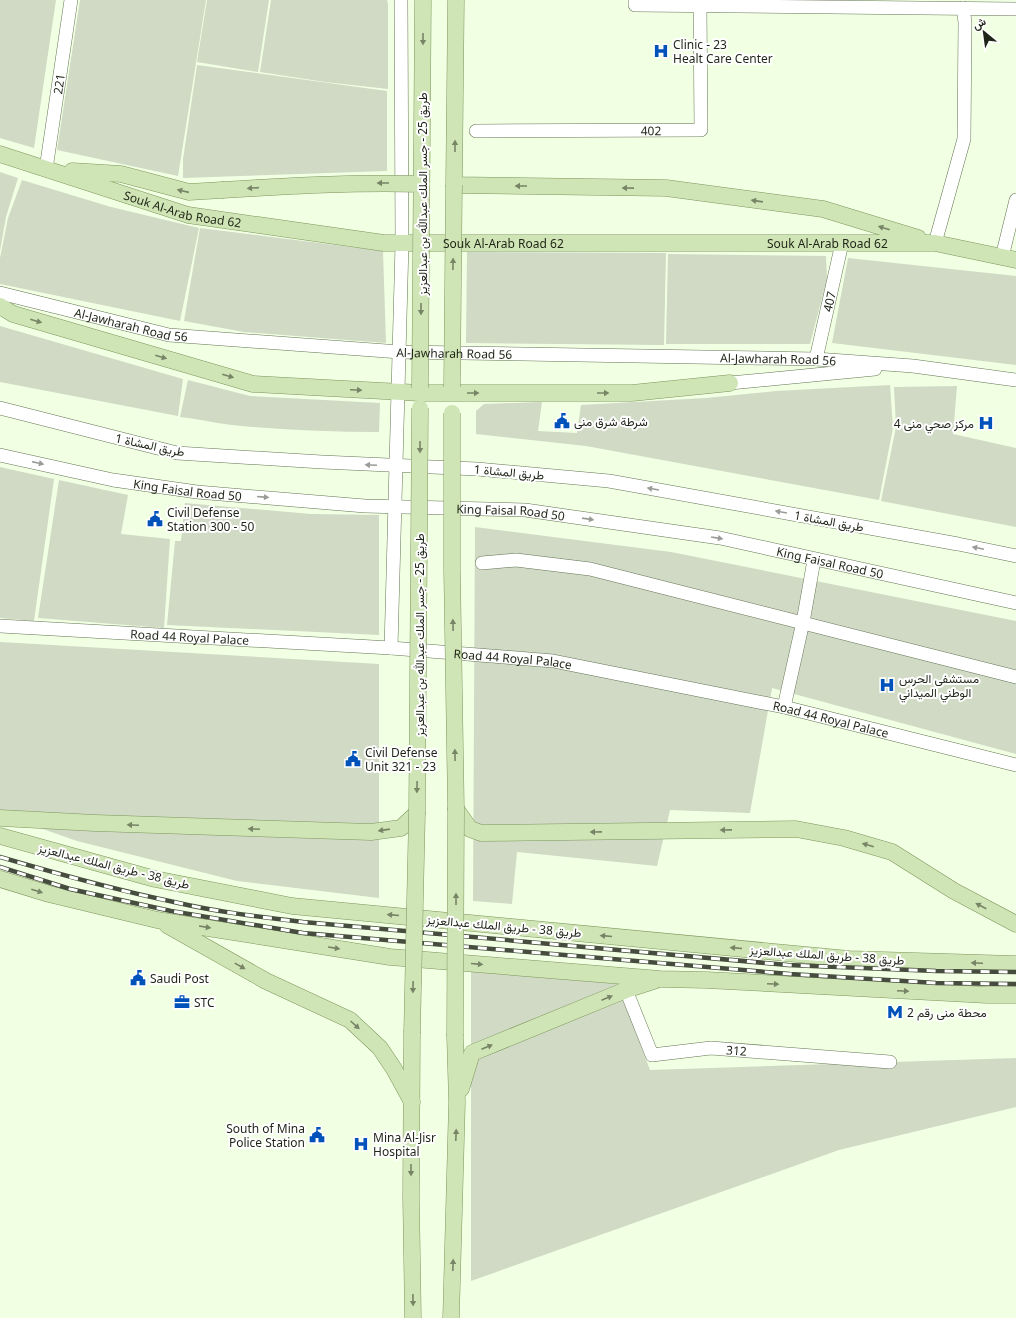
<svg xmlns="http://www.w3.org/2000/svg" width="1016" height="1318" font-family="'Noto Sans',Vazirmatn,sans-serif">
	<rect width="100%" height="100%" fill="#f1ffe3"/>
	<path fill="#d0dac5" d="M0 0H56L34 148 0 138Z
		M80 0H206L178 176 57 150Z
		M207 0H269L258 72 197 62Z
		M271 0H387L388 4V89L325 82 260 72Z
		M197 65 387 91V171L183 178V159Z
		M0 172 18 178 6 217 0 251Z
		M22 180 111 207 199 228 180 321 0 284V258L8 218Z
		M200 228 383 251 386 343 244 332 184 321Z
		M467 252 666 253 664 345 466 343Z
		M668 254 826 256 827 279 810 344H666Z
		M848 258 1016 276V365L832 343Z
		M0 326 183 379 178 416 0 382Z
		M188 380 250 396 380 403 379 432C330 432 281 430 232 425 215 423 198 419 180 417Z
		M890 385 893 428 879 500 586 446 476 434V411L484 404 542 402 538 431 577 433 581 405 706 398 776 391Z
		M957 386 953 434 1016 448V527L881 501 896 427 894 387Z
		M0 467 54 479 34 621 0 618Z
		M59 480 128 495 121 534 170 539 164 628 38 618Z
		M185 503 311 514 379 515V635L167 625 175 541H181Z
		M475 527 671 552 1016 621V754L772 688 750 813 670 810 657 866 517 852 512 904 473 901Z
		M0 642 379 664V898L237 881 77 841 0 814Z
		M471 970 617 982 650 1070 1016 1058V1107L839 1150 471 1281Z"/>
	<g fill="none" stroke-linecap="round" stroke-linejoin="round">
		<defs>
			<g id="minor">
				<path d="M635 0V5L1016 9"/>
				<path id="s1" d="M476 131 701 130 700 5"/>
				<path id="s2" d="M46 169 71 0"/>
				<path d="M935 243 964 139 965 22 963 8"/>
				<path d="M1002 257 1016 200"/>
				<path id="s3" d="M0 293 169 335 400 352 816 359 913 366 1016 380"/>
				<path id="s4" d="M816 359 842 243"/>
				<path d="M730 383 875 369"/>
				<path d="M0 408 177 453 322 462 477 469 609 481 958 544 1016 556"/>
				<path id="s5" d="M0 455 113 480 197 492 365 506 525 510 720 538 1016 603"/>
				<path d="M482 563 516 560 590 569 1016 677"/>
				<path id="s6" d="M0 626 391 648 553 661 784 707 1016 765"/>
				<path d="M391 648 402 244 401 0"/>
				<path d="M784 707 803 622 814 560"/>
				<path id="s7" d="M626 990 652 1055 711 1048 890 1062"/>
			</g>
			<g id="major">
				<path d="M456 0 454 185 666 188 823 209 918 238"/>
				<path id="s8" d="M0 154 188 215 384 243H935L1016 260"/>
				<path d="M72 171 121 174 189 192 222 190"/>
				<path d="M0 306 13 314 253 384 420 393H632L730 383"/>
				<path d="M456 809 470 829 481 833 796 829 844 838 892 852 954 891 1016 924"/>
				<path d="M0 818 95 823 371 832 401 828 417 813"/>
				<path d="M0 836 155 879 292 906 849 959 1016 964"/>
				<path d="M0 879 49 894 157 920 390 957 660 979 706 980 987 995H1016"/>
				<path d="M167 925 266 981 350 1020 380 1048 394 1069 412 1102"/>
				<path d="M412 1033 411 1197 413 1318"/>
				<path d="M461 1089 472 1053 626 990 654 981"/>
				<path d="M451 1318 457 1102 455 1036"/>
			</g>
		</defs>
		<use href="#minor" stroke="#657455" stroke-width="14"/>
		<use href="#major" stroke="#7d965d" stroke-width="17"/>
		<use href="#minor" stroke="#fff" stroke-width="13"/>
		<use href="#major" stroke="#d0e5b5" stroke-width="16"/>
		<defs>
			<path id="rail" d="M0 857C58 874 115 890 174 902 217 912 260 917 303 922L788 965 936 971 1016 972
				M0 867 70 889 171 911 303 933 790 974 936 983 1016 984"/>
		</defs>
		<use href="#rail" stroke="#464d3e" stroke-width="4.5"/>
		<use href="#rail" stroke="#fff" stroke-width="3" stroke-dasharray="9" stroke-linecap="butt"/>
		<defs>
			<path id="major-bridge" d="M222 190C288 186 355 182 422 184
				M452 387 454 185
				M420 388 423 0
				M452 413V569L456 809 455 1036
				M412 1033 417 813 420 408"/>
		</defs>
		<use href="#major-bridge" stroke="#7d965d" stroke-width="17" stroke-linecap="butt"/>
		<use href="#major-bridge" stroke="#d0e5b5" stroke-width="16"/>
	</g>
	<defs><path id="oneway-solid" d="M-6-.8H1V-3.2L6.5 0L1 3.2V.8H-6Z"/></defs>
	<g fill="#778466">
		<use href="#oneway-solid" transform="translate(423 39) rotate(90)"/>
		<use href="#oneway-solid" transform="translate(455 146) rotate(-90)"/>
		<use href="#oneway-solid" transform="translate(383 183) rotate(180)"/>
		<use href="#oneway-solid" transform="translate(521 186) rotate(-180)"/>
		<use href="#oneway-solid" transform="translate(253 188) rotate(176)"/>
		<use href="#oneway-solid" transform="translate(628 188) rotate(-179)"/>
		<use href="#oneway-solid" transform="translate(183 191) rotate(-167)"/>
		<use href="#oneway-solid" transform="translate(757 201) rotate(-172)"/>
		<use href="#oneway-solid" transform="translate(884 228) rotate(-163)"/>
		<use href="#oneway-solid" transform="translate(453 264) rotate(-89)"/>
		<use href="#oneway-solid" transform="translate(421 309) rotate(90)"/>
		<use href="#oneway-solid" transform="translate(36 321) rotate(16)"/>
		<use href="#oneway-solid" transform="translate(161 357) rotate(16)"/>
		<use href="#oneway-solid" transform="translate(228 376) rotate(16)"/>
		<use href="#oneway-solid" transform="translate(356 390) rotate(3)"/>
		<use href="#oneway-solid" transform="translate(473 393)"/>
		<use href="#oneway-solid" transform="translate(603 393)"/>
		<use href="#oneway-solid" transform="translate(420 447) rotate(90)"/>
		<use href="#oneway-solid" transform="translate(453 625) rotate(-91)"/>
		<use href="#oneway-solid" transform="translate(455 755) rotate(-91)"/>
		<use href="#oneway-solid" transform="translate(417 787) rotate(91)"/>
		<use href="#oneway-solid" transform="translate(133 825) rotate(-178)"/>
		<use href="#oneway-solid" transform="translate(254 829) rotate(-178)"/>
		<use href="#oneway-solid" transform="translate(384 830) rotate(172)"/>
		<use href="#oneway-solid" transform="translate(726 830) rotate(179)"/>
		<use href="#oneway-solid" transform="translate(596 832) rotate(179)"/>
		<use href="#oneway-solid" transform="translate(868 845) rotate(-164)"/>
		<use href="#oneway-solid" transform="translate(37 891) rotate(18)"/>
		<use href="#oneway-solid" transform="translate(456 899) rotate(-90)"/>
		<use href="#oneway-solid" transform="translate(981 906) rotate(-152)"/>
		<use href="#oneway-solid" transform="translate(393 915) rotate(-175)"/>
		<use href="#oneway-solid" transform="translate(205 927) rotate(9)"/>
		<use href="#oneway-solid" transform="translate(606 936) rotate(-175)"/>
		<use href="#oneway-solid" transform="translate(334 948) rotate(9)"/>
		<use href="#oneway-solid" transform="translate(736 948) rotate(-175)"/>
		<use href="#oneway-solid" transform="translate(977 963) rotate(-178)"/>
		<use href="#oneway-solid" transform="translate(477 964) rotate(5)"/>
		<use href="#oneway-solid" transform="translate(240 966) rotate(29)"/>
		<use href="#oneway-solid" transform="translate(773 984) rotate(3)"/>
		<use href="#oneway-solid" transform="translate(413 987) rotate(91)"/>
		<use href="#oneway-solid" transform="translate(903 991) rotate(3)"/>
		<use href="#oneway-solid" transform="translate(607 998) rotate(-23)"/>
		<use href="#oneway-solid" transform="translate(355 1025) rotate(42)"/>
		<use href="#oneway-solid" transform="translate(487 1047) rotate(-23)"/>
		<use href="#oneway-solid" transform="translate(456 1135) rotate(-88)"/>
		<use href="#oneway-solid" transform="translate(411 1170) rotate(90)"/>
		<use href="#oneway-solid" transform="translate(453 1265) rotate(-88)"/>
		<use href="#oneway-solid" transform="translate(413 1300) rotate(89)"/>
	</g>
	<g fill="#9a9c97">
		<use href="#oneway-solid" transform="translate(38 463) rotate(13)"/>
		<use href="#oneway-solid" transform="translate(371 465) rotate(-177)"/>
		<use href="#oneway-solid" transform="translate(653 489) rotate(-170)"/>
		<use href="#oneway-solid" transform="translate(263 497) rotate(5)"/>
		<use href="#oneway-solid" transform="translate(781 512) rotate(-170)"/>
		<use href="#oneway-solid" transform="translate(588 519) rotate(8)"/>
		<use href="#oneway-solid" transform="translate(717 538) rotate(9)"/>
		<use href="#oneway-solid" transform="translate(978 548) rotate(-168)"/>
	</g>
	<defs>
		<symbol id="hospital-bare" viewBox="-9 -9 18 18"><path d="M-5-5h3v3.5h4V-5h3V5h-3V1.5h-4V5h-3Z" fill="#0052bb" stroke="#fff" stroke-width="2.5" paint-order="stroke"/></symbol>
		<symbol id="civic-bare" viewBox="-9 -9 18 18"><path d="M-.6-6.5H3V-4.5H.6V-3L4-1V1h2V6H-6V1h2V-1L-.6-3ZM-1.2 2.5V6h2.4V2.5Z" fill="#0052bb" stroke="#fff" stroke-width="2.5" paint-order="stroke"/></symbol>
		<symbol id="office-bare" viewBox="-9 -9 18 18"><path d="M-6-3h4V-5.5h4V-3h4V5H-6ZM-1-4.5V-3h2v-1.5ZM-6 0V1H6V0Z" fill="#0052bb" stroke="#fff" stroke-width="2.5" paint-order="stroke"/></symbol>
		<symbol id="metro-bare" viewBox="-9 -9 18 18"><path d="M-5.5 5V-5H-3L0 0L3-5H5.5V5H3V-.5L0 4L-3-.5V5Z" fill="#0052bb" stroke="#fff" stroke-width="2.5" paint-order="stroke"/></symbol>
	</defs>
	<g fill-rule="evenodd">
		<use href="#hospital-bare" x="650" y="40" width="22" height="22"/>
		<use href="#civic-bare" x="551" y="410" width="22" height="22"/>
		<use href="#hospital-bare" x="975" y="412" width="22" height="22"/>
		<use href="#civic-bare" x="144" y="508" width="22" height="22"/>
		<use href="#hospital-bare" x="876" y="674" width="22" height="22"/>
		<use href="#civic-bare" x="342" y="748" width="22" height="22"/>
		<use href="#civic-bare" x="127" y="967" width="22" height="22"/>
		<use href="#office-bare" x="171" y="991" width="22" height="22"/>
		<use href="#metro-bare" x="884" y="1001" width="22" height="22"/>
		<use href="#civic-bare" x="306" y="1124" width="22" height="22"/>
		<use href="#hospital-bare" x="350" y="1133" width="22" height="22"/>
	</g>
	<g text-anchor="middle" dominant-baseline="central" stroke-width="4" stroke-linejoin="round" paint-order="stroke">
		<g font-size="12" fill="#1e2417" stroke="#fff" text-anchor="start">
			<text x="673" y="44">Clinic - 23<tspan x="673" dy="14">Healt Care Center</tspan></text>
			<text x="574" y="421">شرطة شرق منى</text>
			<text x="974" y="423" text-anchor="end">مركز صحي منى 4</text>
			<text x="167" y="512">Civil Defense<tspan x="167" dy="14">Station 300 - 50</tspan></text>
			<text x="899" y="678">مستشفى الحرس<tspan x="899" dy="14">الوطني الميداني</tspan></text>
			<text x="365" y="752">Civil Defense<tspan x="365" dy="14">Unit 321 - 23</tspan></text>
			<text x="150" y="978">Saudi Post</text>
			<text x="194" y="1002">STC</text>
			<text x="907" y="1012">محطة منى رقم 2</text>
			<text x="305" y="1128" text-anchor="end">South of Mina<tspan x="305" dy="14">Police Station</tspan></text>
			<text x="373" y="1137">Mina Al-Jisr<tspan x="373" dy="14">Hospital</tspan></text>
		</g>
		<g font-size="12" fill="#1e2417" stroke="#fff">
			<text stroke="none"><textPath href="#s2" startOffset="86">221</textPath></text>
			<text stroke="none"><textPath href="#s1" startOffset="175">402</textPath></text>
			<text transform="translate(422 194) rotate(-90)">طريق 25 - جسر الملك عبدالله بن عبدالعزيز</text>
			<text stroke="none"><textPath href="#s8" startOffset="191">Souk Al-Arab Road 62</textPath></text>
			<text stroke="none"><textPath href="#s8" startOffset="839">Souk Al-Arab Road 62</textPath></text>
			<text stroke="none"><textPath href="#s8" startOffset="515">Souk Al-Arab Road 62</textPath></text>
			<text stroke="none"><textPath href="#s4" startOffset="59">407</textPath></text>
			<text stroke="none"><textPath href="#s3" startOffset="135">Al-Jawharah Road 56</textPath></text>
			<text stroke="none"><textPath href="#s3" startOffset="460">Al-Jawharah Road 56</textPath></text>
			<text stroke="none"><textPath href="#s3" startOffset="784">Al-Jawharah Road 56</textPath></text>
			<text transform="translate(150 445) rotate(12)">طريق المشاة 1</text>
			<text transform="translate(509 472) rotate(5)">طريق المشاة 1</text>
			<text stroke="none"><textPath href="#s5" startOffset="191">King Faisal Road 50</textPath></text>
			<text stroke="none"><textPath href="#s5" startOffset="515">King Faisal Road 50</textPath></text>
			<text transform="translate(829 521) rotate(10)">طريق المشاة 1</text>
			<text stroke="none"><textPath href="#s5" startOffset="839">King Faisal Road 50</textPath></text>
			<text transform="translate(419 635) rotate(-90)">طريق 25 - جسر الملك عبدالله بن عبدالعزيز</text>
			<text stroke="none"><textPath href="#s6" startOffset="190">Road 44 Royal Palace</textPath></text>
			<text stroke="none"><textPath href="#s6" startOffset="514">Road 44 Royal Palace</textPath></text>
			<text stroke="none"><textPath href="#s6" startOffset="838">Road 44 Royal Palace</textPath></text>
			<text transform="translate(114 866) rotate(14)">طريق 38 - طريق الملك عبدالعزيز</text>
			<text transform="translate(504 926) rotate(5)">طريق 38 - طريق الملك عبدالعزيز</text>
			<text transform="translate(827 955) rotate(4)">طريق 38 - طريق الملك عبدالعزيز</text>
			<text stroke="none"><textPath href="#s7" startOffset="155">312</textPath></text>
		</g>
	</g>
	<g transform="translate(984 32) rotate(331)" stroke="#ffffff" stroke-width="3" paint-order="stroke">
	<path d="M0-3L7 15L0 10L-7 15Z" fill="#1e2417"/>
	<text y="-6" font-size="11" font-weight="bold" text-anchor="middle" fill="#1e2417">ش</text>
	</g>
</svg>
